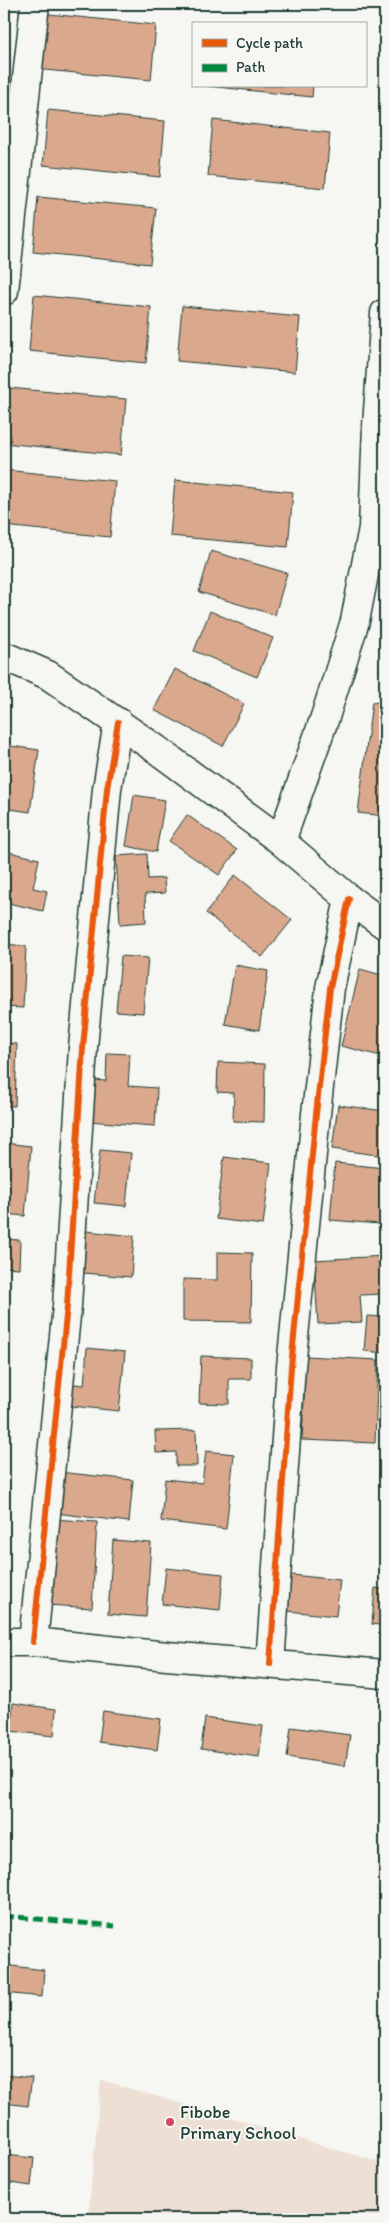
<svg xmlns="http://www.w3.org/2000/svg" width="389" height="2223" font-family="Itim,sans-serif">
	<rect width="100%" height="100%" fill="#f6f6f2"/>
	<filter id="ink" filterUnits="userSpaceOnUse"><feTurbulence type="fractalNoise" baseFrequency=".02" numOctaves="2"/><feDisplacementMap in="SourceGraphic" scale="10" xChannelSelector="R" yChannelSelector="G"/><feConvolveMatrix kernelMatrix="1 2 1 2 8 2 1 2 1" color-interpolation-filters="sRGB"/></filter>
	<g filter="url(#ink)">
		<path fill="#eedfd4" d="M101 2080 385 2164V2219H88Z"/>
		<path fill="#daa98d" stroke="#1f3d34" d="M39 13 156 25 151 80 34 69Z
			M207 86H313L312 97Z
			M48 110 165 121 160 177 43 165Z
			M213 120 330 133 325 188 208 176Z
			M38 197 156 208 150 264 33 252Z
			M34 295 151 307 146 363 29 351Z
			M182 306 300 317 295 372 177 361Z
			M9 388 126 399 121 455 4 443Z
			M4 470 115 481 110 537 4 526Z
			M175 480 293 492 288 547 170 536Z
			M211 551 287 573 275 615 199 592Z
			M210 611 273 638 257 677 194 651Z
			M385 637V670H380Z
			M175 669 244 704 223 746 154 710Z
			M372 702 385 703V816L358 813Z
			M4 745 39 750 30 812 4 808Z
			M134 795 165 800 156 852 126 846Z
			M187 815 237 850 219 875 169 841Z
			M9 852 39 859 33 888 47 891 43 911 4 902V876Z
			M147 854 148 879 164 878 165 893 145 894 146 922 120 924 116 856Z
			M235 875 292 920 262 957 206 913Z
			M4 944 26 946 23 1008 4 1007Z
			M121 956 148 958 143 1013 116 1011Z
			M235 965 268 971 259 1030 225 1024Z
			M360 969 385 976V1057L341 1046Z
			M4 1043 17 1044 15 1106H4Z
			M107 1053 130 1054 128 1086 157 1088 155 1126 87 1121 90 1080 106 1081Z
			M218 1062 265 1064 264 1122 233 1121 234 1093 217 1092Z
			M338 1105 385 1111V1156L332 1149Z
			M4 1143 31 1146 25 1216 4 1214Z
			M100 1150 131 1153 126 1206 94 1203Z
			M224 1157 271 1163 263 1225 216 1219Z
			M335 1163 385 1168V1199H381L379 1224 330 1220Z
			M76 1230 134 1236 131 1277 72 1272Z
			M4 1239 20 1240 19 1268 4 1267Z
			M217 1252 252 1253 251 1322 183 1321V1279L217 1280Z
			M385 1256V1294L360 1295 362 1322 318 1324 314 1260Z
			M367 1316 385 1317V1353L364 1351Z
			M87 1348 125 1352 119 1411 62 1405 65 1383 84 1385Z
			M201 1356 251 1358V1379H229V1404L199 1403Z
			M306 1356 378 1360 375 1443 302 1440Z
			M196 1430 197 1466H176V1452L156 1453 155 1431Z
			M206 1451 234 1454 226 1529 161 1521 165 1479 202 1483Z
			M59 1472 133 1480 129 1522 55 1513Z
			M53 1519 97 1522 92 1608 48 1605Z
			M113 1540 151 1543 146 1617 108 1614Z
			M166 1568 223 1574 220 1610 162 1604Z
			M282 1574 340 1580 336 1616 278 1610Z
			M375 1588 385 1589V1626L372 1624Z
			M13 1703 56 1709 54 1736 10 1731Z
			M103 1711 161 1719 157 1750 99 1742Z
			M205 1718 263 1726 259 1757 201 1749Z
			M291 1727 350 1735 345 1766 287 1757Z
			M4 1965 44 1970 42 1997 4 1993Z
			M4 2075 32 2078 28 2106 4 2103Z
			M4 2155 34 2158 31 2186 4 2182Z"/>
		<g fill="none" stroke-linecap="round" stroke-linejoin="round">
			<defs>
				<path id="minor" d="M4 291 35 4
					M4 656 48 675 156 749 281 841 349 899 385 925
					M281 841 325 717 355 621 373 528 377 425 385 313
					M4 1642H33L167 1656 385 1674
					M33 1642 67 1306 83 1048 107 789 118 722
					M270 1664 291 1367 316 1114 330 988 349 899"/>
			</defs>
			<use href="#minor" stroke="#1f3d34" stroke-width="31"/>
			<use href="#minor" stroke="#f6f6f2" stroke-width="28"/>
			<path stroke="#00873e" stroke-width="5" stroke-dasharray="10 5" stroke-linecap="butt" d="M4 1916 115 1926"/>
			<defs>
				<path id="cycleway" d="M33 1642 67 1306 83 1048 107 789 118 722
					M270 1664 291 1367 316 1114 330 988 349 899"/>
			</defs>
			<use href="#cycleway" stroke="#f6f6f2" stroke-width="9"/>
			<use href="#cycleway" stroke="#e8590c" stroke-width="6"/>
		</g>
	</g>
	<circle fill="#d1495b" stroke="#f6f6f2" stroke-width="2" cx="170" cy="2122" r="5"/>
	<g text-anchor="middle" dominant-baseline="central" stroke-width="4" stroke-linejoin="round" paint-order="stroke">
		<g font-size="18" fill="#1f3d34" stroke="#f6f6f2" text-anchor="start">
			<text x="180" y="2112">Fibobe<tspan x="180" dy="21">Primary School</tspan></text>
		</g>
	</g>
	<rect width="389" height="2223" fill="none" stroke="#f6f6f2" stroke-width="20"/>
	<rect x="10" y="10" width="369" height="2203" fill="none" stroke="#1f3d34" stroke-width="2" filter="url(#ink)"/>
	<rect x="192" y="22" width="175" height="65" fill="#f6f6f2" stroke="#a0aca6"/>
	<rect x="202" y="39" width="25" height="8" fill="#e8590c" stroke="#a0aca6"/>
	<text x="236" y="48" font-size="15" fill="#1f3d34">Cycle path</text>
	<rect x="202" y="64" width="25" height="8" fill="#00873e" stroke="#a0aca6"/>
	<text x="236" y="72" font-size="15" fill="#1f3d34">Path</text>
</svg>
